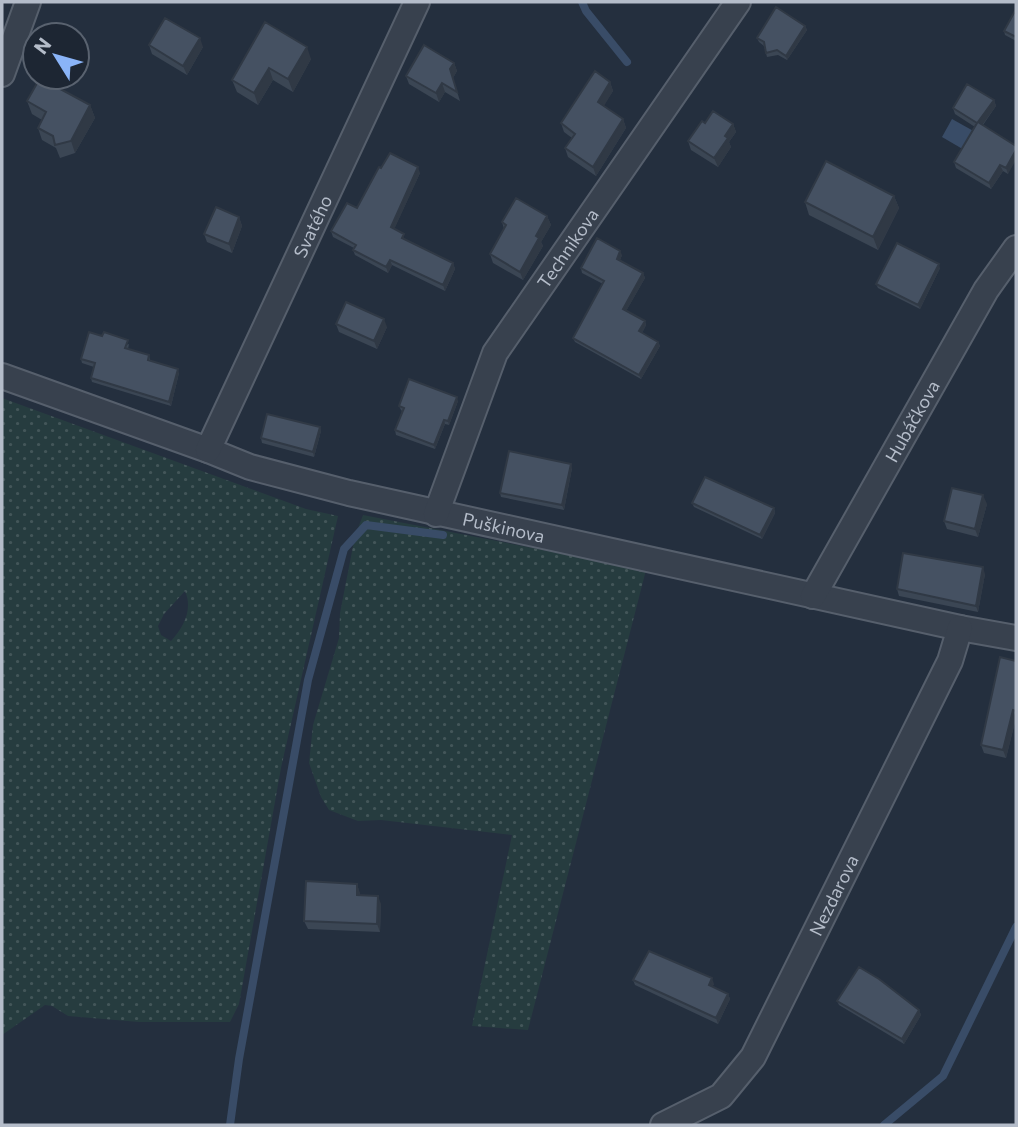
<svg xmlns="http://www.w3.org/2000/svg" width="1018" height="1127" font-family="Commissioner,sans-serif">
	<defs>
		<pattern id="grass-dots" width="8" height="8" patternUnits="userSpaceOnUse" patternTransform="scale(1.75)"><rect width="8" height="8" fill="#263c3f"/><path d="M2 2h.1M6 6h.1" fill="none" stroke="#435659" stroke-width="1.8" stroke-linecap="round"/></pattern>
	</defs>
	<rect width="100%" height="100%" fill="#242f3e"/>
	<path fill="url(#grass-dots)" fill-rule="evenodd" d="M2 398 306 509 338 516 281 768 239 1004 230 1022H139L68 1016 52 1006 45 1005 2 1035ZM185 591C193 609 184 627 171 641L161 635 158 626 164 614Z
		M363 515 646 570 528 1030 472 1026 512 835 381 820 358 821 329 810 321 797 309 763 313 725 339 638 340 613 355 536Z"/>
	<path fill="#394c67" d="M952 119 977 133 966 151 942 137Z"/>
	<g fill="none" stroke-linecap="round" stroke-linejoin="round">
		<path stroke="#394c67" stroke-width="8" d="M582 2 586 11 627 62
			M230 1125 239 1059 308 680 344 549 366 525 443 535
			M884 1125 943 1076 1016 927"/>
		<defs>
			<g id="minor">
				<path d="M2 74 28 2"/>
				<path id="s1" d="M2 376 208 450 250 467 349 493 960 628 1016 638"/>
				<path id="s2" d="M208 450 417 2"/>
				<path id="s3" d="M436 514 495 353 738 2"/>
				<path id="s4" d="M813 596 986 290 1016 248"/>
				<path id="s5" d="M663 1125 721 1096 753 1057 950 661 960 628"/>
			</g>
		</defs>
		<use href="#minor" stroke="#565f6c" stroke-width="28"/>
		<use href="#minor" stroke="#38414e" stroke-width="24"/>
	</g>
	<path fill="#3b4654" d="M1016 12V41L1005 35 1004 31Z
		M265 22 311 59 293 92 273 80 258 105 237 92 232 80Z
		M805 26 807 30 787 60 778 55 767 57 764 46 759 42 757 38Z
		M149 45 203 47 187 75 152 54Z
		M454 63 457 71 453 78 460 101 445 92 439 102 409 84 406 76Z
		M610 82 613 91 603 106 623 119 626 128 596 176 568 157 565 148 572 138 564 132 561 123Z
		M994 100 996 106 983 125 1016 146 1008 174 1003 171 991 189 956 168 954 162 975 127 955 114 953 108Z
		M27 101 90 105 95 118 75 153 60 158 56 148 42 140 38 128 42 120 32 114Z
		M705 123 733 124 736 132 729 142 731 147 718 167 691 150 688 141Z
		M381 168 420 173 394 229 406 240 453 263 455 269 445 291 392 265 388 273 355 255 353 250 354 248 333 237 331 231 357 208Z
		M894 196 899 208 878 250 809 215 805 202Z
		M547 216 551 225 541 242 543 246 523 280 493 263 490 254 504 229 502 222Z
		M239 217 242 226 232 253 207 242 204 234Z
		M622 255 620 260 643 273 645 278 626 311 645 321 646 325 642 333 658 342 660 346 641 379 575 342 573 338 603 284 582 273 581 268Z
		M940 268 920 309 878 288 876 284Z
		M336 324 387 327 377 349 339 332Z
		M129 344 128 349 149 355 150 360 179 373 171 406 92 382 91 378 94 367 82 363 81 359Z
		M458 401 449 425 445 424 435 449 396 435 395 430 402 411 401 410 399 406Z
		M320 427 321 431 314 457 262 443 261 438Z
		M572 468 564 510 501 497 500 493Z
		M692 503 774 508 775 513 762 539 694 507Z
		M987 504 978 537 947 529 944 521Z
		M985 574 978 612 899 596 897 589Z
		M1016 661V718L1006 758 984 753 981 745Z
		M357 884 360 895 381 904 380 932 308 929 304 921Z
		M633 980 714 984 712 987 728 994 730 999 718 1024 635 985Z
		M837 1001 919 1010 921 1015 904 1044 839 1005Z"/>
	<path fill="#303945" d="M805 26 807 30 787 60 786 56Z
		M200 38 203 47 187 75 183 66Z
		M307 47 311 59 293 92 288 79Z
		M454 63 457 71 453 78 460 101 450 69Z
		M269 68 273 80 258 105 254 93Z
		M610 82 613 91 601 111 598 102Z
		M442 83 445 92 439 102 436 93Z
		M994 100 996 106 980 128 978 122Z
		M90 105 95 118 75 153 71 141Z
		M623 119 626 128 596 176 593 167Z
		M733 124 736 132 729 142 731 147 718 167 714 158 725 136Z
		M1016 150V160L1008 174 1006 168Z
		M1000 165 1003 171 991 189 989 183Z
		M418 167 420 173 393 232 391 227Z
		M894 196 899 208 878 250 873 237Z
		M547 216 551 225 541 242 543 246 523 280 520 272 536 236Z
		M239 217 242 226 232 253 229 244Z
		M620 251 622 255 619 263 617 259Z
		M390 260 392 265 388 273 386 267Z
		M453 263 455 269 445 291 443 285Z
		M939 264 940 268 920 309 918 305Z
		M643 273 645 278 625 313 623 309Z
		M384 319 387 327 377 349 374 341Z
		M645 321 646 325 641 335 639 331Z
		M658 342 660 346 641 379 639 375Z
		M178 369 179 373 171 406 169 402Z
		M457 397 458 401 449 425 448 421Z
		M444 420 445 424 435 449 434 445Z
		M320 427 321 431 314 457 313 452Z
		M571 464 572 468 564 510 562 505Z
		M983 495 987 504 978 537 975 529Z
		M774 508 775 513 762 539 760 535Z
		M983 567 985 574 978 612 976 606Z
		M1013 710 1016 718 1006 758 1003 750Z
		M357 884 360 893V904L357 895Z
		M378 896 381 904 380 932 377 924Z
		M712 978 714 984 711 991 709 985Z
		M728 994 730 999 718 1024 716 1018Z
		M919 1010 921 1015 904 1044 902 1039Z"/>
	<path fill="#455162" stroke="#303945" stroke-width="2" d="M776 7 805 26 786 56 777 50 766 53 764 42 757 38Z
		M1015 11 1016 12V37L1004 31Z
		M165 18 200 38 183 66 149 45Z
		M265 22 307 47 288 79 269 68 254 93 232 80Z
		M424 45 454 63 450 69 457 92 442 83 436 93 406 76Z
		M595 71 610 82 598 102 623 119 593 167 565 148 575 134 561 123Z
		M40 78 90 105 71 141 55 145 53 136 38 128 46 112 27 101Z
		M967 84 994 100 978 122 1016 146V150L1006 168 1000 165 989 183 954 162 977 123 953 108Z
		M713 111 733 124 725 136 728 138 714 158 688 141 702 121 705 123Z
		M390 153 418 167 391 227 404 234 402 238 453 263 443 285 390 260 386 267 353 250 356 245 331 231 347 203 357 208 379 167 381 168Z
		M826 161 894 196 873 237 805 202Z
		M516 198 547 216 536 236 539 238 520 272 490 254 506 225 502 222Z
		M216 207 239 217 229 244 204 234Z
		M597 238 620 251 617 259 643 273 623 309 645 321 639 331 658 342 639 375 573 338 604 281 581 268Z
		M897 243 939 264 918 305 876 284Z
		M346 302 384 319 374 341 336 324Z
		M89 332 102 336 104 332 128 340 125 348 149 355 148 360 178 369 169 402 91 378 95 363 81 359Z
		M409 379 457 397 448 421 444 420 434 445 395 430 404 408 399 406Z
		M267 414 320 427 313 452 261 438Z
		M509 451 571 464 562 505 500 493Z
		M705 477 774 508 760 535 692 503Z
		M952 488 983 495 975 529 944 521Z
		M903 553 983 567 976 606 897 589Z
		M1000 657 1016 661V711L1013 710 1003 750 981 745Z
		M306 881 357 884V895L378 896 377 924 304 921Z
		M649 951 712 978 709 985 728 994 716 1018 633 980Z
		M859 967 879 979 919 1010 902 1039 837 1001Z"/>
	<g text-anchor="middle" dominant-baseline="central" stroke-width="5" stroke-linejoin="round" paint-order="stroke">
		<g font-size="18" fill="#b4bcc9" stroke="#1d2633">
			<text stroke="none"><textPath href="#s2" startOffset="247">Svatého</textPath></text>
			<text stroke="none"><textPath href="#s3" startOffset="299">Technikova</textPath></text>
			<text stroke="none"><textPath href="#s4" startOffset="201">Hubáčkova</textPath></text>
			<text stroke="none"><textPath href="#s1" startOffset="525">Puškinova</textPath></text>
			<text stroke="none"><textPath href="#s5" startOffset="296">Nezdarova</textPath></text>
		</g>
	</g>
	<rect width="1018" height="1127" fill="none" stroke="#b4bcc9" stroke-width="7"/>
	<g transform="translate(56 56) rotate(307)"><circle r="33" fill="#1d2633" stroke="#59626f" stroke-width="2"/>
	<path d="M0-5L12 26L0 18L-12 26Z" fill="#8ab4f8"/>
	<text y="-10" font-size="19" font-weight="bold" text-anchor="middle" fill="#b4bcc9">N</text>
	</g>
</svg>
